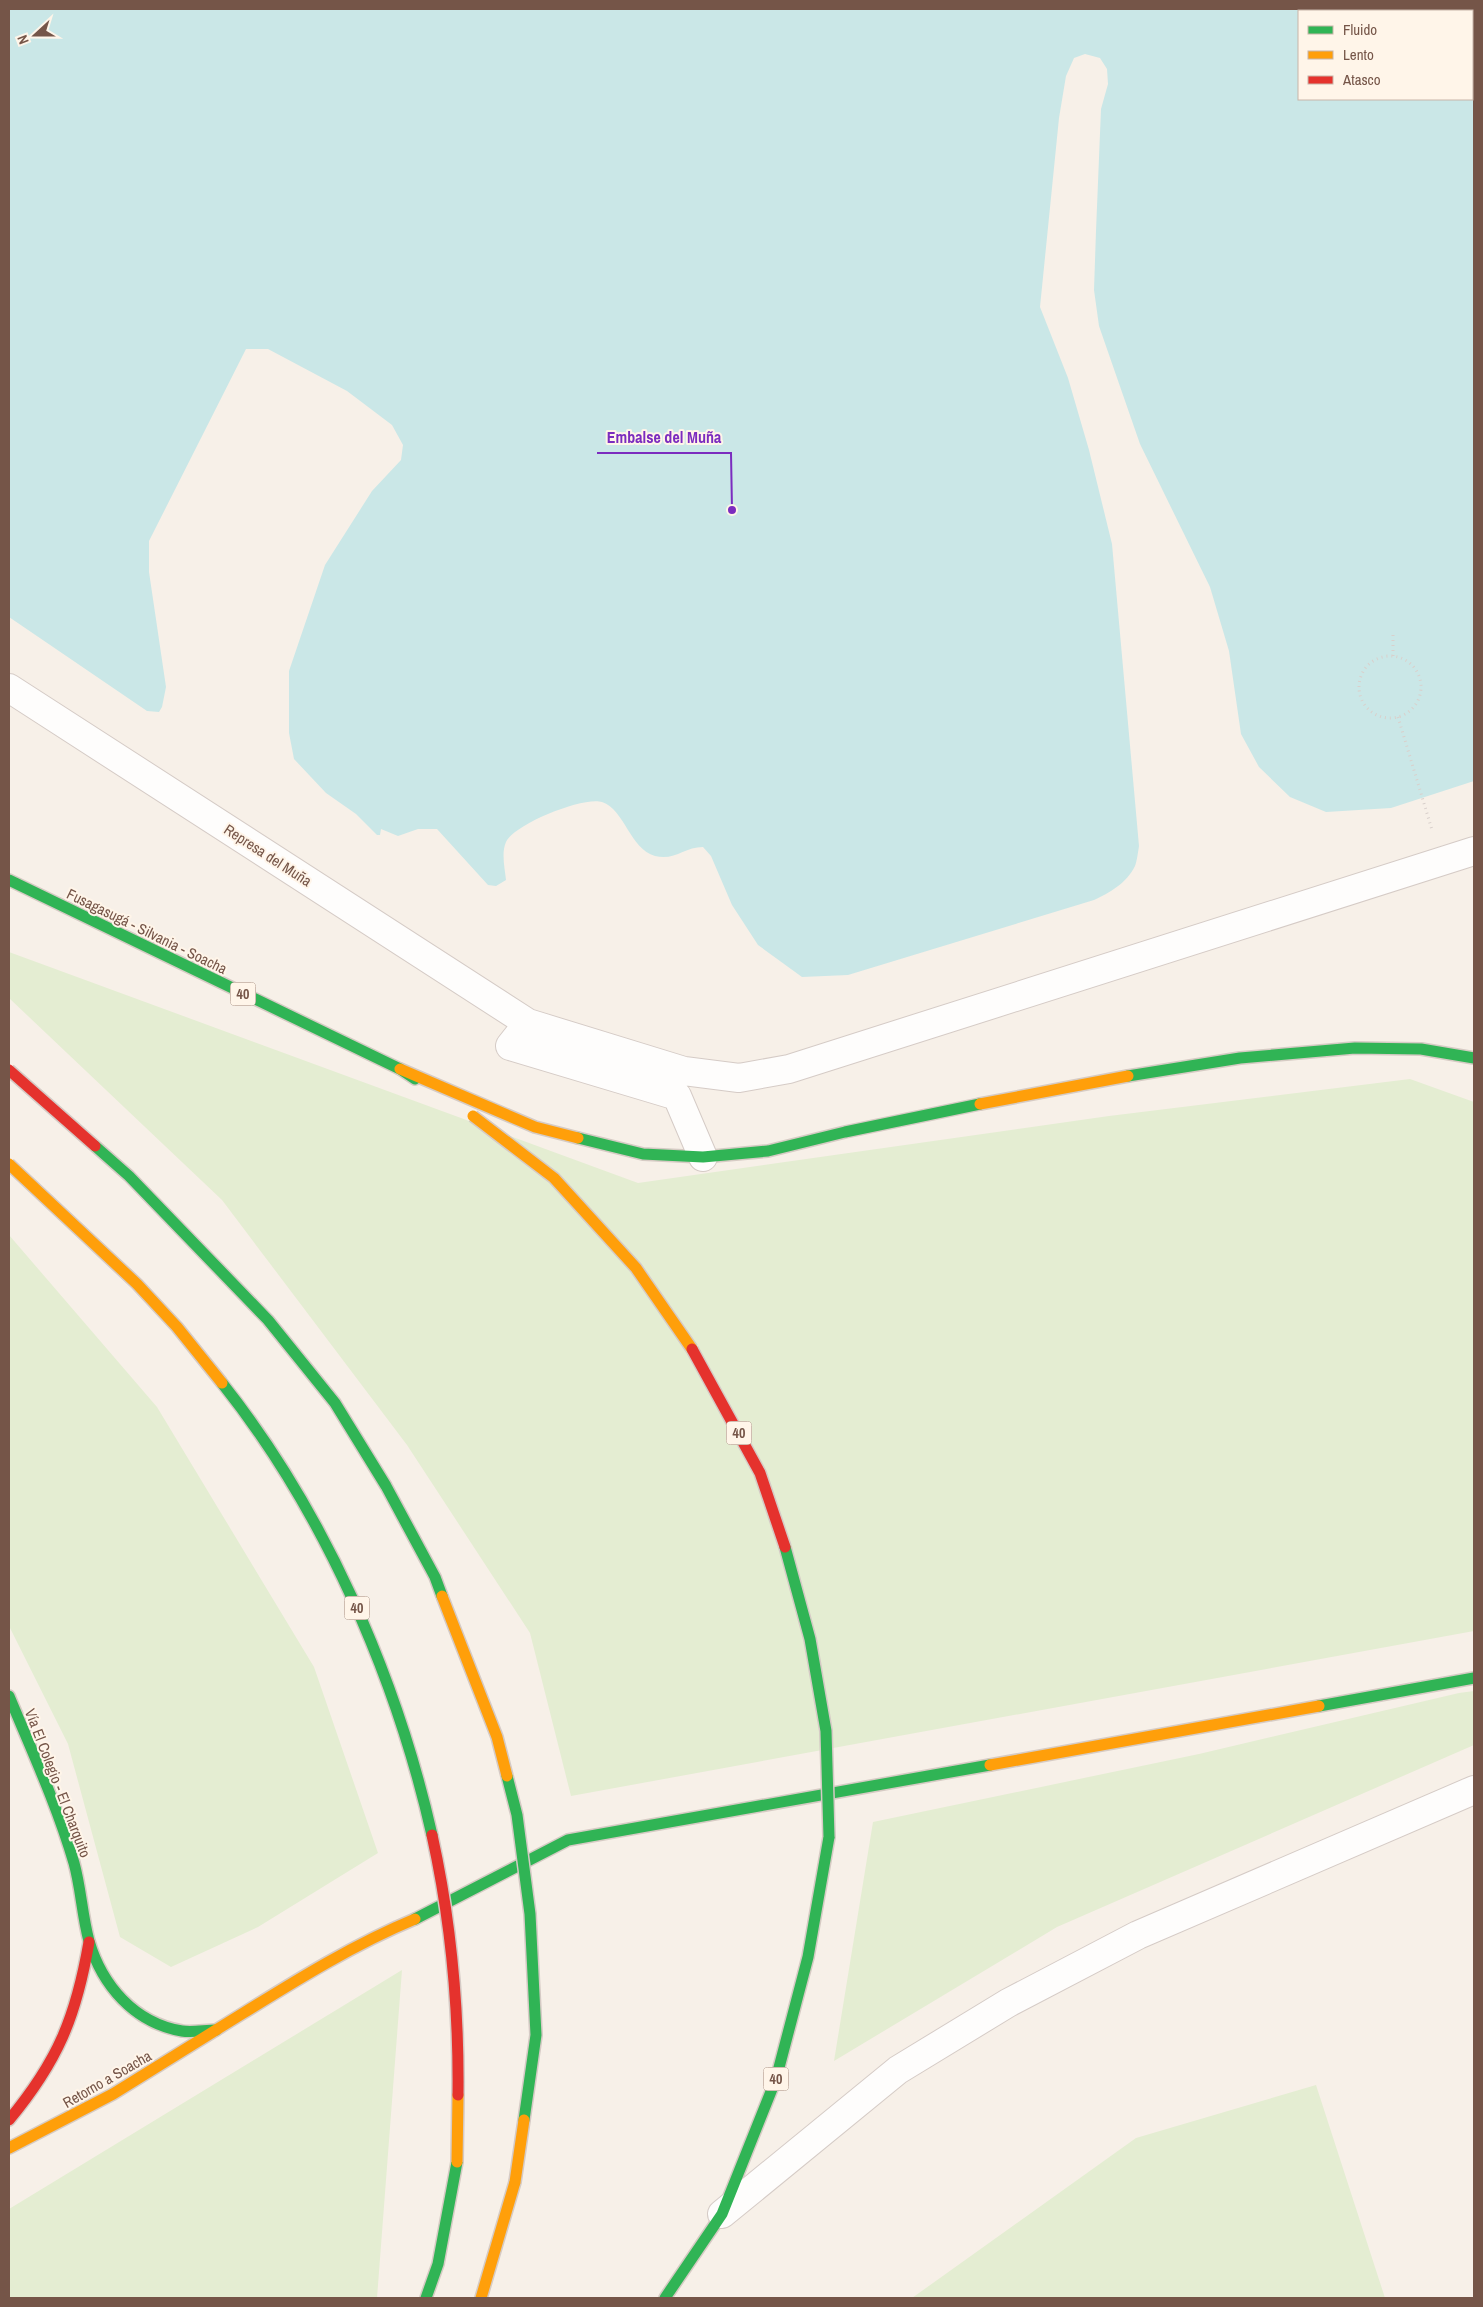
<svg xmlns="http://www.w3.org/2000/svg" width="1483" height="2307" font-family="'Archivo Narrow',sans-serif">
	<rect width="100%" height="100%" fill="#f7f0e8"/>
	<path fill="#e4edd2" d="M9 952 638 1183 1109 1116 1410 1079 1474 1102V1631L571 1796 530 1633 407 1445 222 1200 9 998Z
		M9 1235 157 1407 314 1667 378 1853 258 1927 171 1967 120 1937 68 1744 9 1626Z
		M1474 1691V1745L1057 1927 834 2061 873 1822 1199 1754 1459 1693Z
		M402 1970 377 2298H9V2209Z
		M1316 2085 1385 2298H912L1136 2138Z"/>
	<path fill="#cae7e7" fill-rule="evenodd" d="M9 9H1474V781L1391 808 1326 812 1290 797 1259 767 1241 734 1229 651 1210 587 1140 444 1099 326 1094 290 1096 231 1101 109 1108 84 1107 69 1100 58 1085 54 1074 58 1066 76 1059 118 1040 307 1068 378 1089 450 1112 544 1139 846C1138 852 1137 861 1135 866 1127 883 1109 893 1094 900L848 975 802 977 758 945 732 905 711 856 703 847C684 847 675 861 655 856 630 849 625 810 602 802 584 796 514 824 506 842 501 853 505 869 506 880L496 886 488 885 437 829H418L398 836 381 829 380 835H377L356 814 326 793 294 759 289 733V671L325 565 372 491 401 460 403 445 392 425 347 391 268 349H246L149 541V572L166 687 162 707 159 712 147 711 9 617ZM1299 11H1472V99H1299Z"/>
	<g fill="none" stroke-linecap="round" stroke-linejoin="round">
		<defs>
			<path id="street" d="M9 688 528 1023
				M703 1157 677 1096 510 1046 528 1023 684 1071 739 1078 789 1069 1474 851
				M722 2214 898 2070 1008 2003 1138 1935 1474 1790"/>
			<path id="fast" d="M9 880 400 1069 415 1079
				M1128 1076 1240 1058 1355 1048 1421 1049 1474 1058
				M578 1138 643 1154 703 1157 768 1151 845 1132 980 1104
				M9 1696C32 1751 57 1805 74 1863 81 1888 82 1915 89 1941 102 1985 134 2023 182 2031 192 2033 205 2030 216 2030
				M1319 1706 1474 1678
				M415 1919 568 1840 990 1765
				M426 2298 438 2264 457 2162
				M665 2298 722 2214 776 2079 808 1957 829 1837"/>
			<path id="slow" d="M400 1069 535 1127 578 1138
				M980 1104 1128 1076
				M990 1765 1319 1706
				M216 2030C281 1990 345 1948 415 1919
				M9 2148 113 2094 216 2030
				M481 2298 515 2182"/>
			<path id="jam" d="M9 2120C58 2061 76 2017 89 1942"/>
		</defs>
		<use href="#street" stroke="#d5cbc6" stroke-width="30"/>
		<use href="#fast" stroke="#d6cbc4" stroke-width="14"/>
		<use href="#slow" stroke="#d6cbc4" stroke-width="14"/>
		<use href="#jam" stroke="#d6cbc4" stroke-width="14"/>
		<path stroke="#d9d0cc" stroke-width="3" stroke-dasharray="1 4" stroke-linecap="butt" d="M1393 656V635
			M1359 687a31 31 0 1 1 62 0a31 31 0 1 1-62 0Z
			M1398 717 1432 830"/>
		<use href="#street" stroke="#fefdfc" stroke-width="28"/>
		<use href="#fast" stroke="#30b455" stroke-width="11"/>
		<use href="#slow" stroke="#ff9f0a" stroke-width="11"/>
		<use href="#jam" stroke="#e5322d" stroke-width="11"/>
		<defs>
			<path id="fast-bridge" d="M95 1146 129 1176 268 1320 335 1403 386 1486 435 1577 442 1596
				M222 1383C324 1511 396 1676 432 1835
				M785 1547 810 1639 826 1731 829 1837
				M507 1776 517 1815 530 1914 536 2035 524 2120"/>
			<path id="slow-bridge" d="M473 1116 554 1178 636 1268 692 1349
				M9 1164 137 1284 177 1327 222 1383
				M442 1596 497 1737 507 1776
				M457 2162 458 2095
				M515 2182 524 2120"/>
			<path id="jam-bridge" d="M9 1070 95 1146
				M692 1349 760 1473 785 1547
				M432 1835C451 1921 459 2007 458 2095"/>
		</defs>
		<use href="#fast-bridge" stroke="#d5cac5" stroke-width="14" stroke-linecap="butt"/>
		<use href="#slow-bridge" stroke="#d5cac5" stroke-width="14" stroke-linecap="butt"/>
		<use href="#jam-bridge" stroke="#d5cac5" stroke-width="14" stroke-linecap="butt"/>
		<use href="#fast-bridge" stroke="#30b455" stroke-width="11"/>
		<use href="#slow-bridge" stroke="#ff9f0a" stroke-width="11"/>
		<use href="#jam-bridge" stroke="#e5322d" stroke-width="11"/>
	</g>
	<g text-anchor="middle" dominant-baseline="central" stroke-width="4" stroke-linejoin="round" paint-order="stroke">
		<g fill="#fff5e9" stroke="#9e8578" stroke-width="1">
			<rect x="230.5" y="982.5" width="25" height="23" rx="4"/>
			<rect x="726.5" y="1421.5" width="25" height="23" rx="4"/>
			<rect x="344.5" y="1596.5" width="25" height="23" rx="4"/>
			<rect x="763.5" y="2067.5" width="25" height="23" rx="4"/>
		</g>
		<g font-size="14" font-weight="bold" fill="#755548">
			<text x="243" y="994">40</text>
			<text x="739" y="1433">40</text>
			<text x="357" y="1608">40</text>
			<text x="776" y="2079">40</text>
		</g>
		<g font-size="15" fill="#755548" stroke="#fff5e9">
			<text transform="translate(268 855) rotate(33)">Represa del Muña</text>
			<text transform="translate(147 931) rotate(26)">Fusagasugá - Silvania - Soacha</text>
			<text transform="translate(58 1783) rotate(69)">Vía El Colegio - El Charquito</text>
			<text transform="translate(107 2079) rotate(-30)">Retorno a Soacha</text>
		</g>
	</g>
	<path fill="none" stroke="#7b2cbf" stroke-width="2" d="M732 510L731 453H597"/>
	<circle fill="#7b2cbf" stroke="#fff5e9" stroke-width="2" cx="732" cy="510" r="5"/>
	<g font-size="16" text-anchor="middle" font-weight="bold" fill="#7b2cbf" stroke="#fff5e9" stroke-width="4" stroke-linejoin="round" paint-order="stroke">
		<text x="664" y="443">Embalse del Muña</text>
	</g>
	<rect width="1483" height="2307" fill="none" stroke="#755548" stroke-width="20"/>
	<rect x="1298" y="10" width="175" height="90" fill="#fff5e9" stroke="#c8b5a9"/>
	<rect x="1308" y="26" width="25" height="8" fill="#30b455" stroke="#c8b5a9"/>
	<text x="1343" y="35" font-size="15" fill="#755548">Fluido</text>
	<rect x="1308" y="51" width="25" height="8" fill="#ff9f0a" stroke="#c8b5a9"/>
	<text x="1343" y="60" font-size="15" fill="#755548">Lento</text>
	<rect x="1308" y="76" width="25" height="8" fill="#e5322d" stroke="#c8b5a9"/>
	<text x="1343" y="85" font-size="15" fill="#755548">Atasco</text>
	<g transform="translate(35 35) rotate(249)" stroke="#fff5e9" stroke-width="4" paint-order="stroke">
	<path d="M0-4L9 19L0 12L-9 19Z" fill="#755548"/>
	<text y="-8" font-size="14" font-weight="bold" text-anchor="middle" fill="#755548">N</text>
	</g>
</svg>
